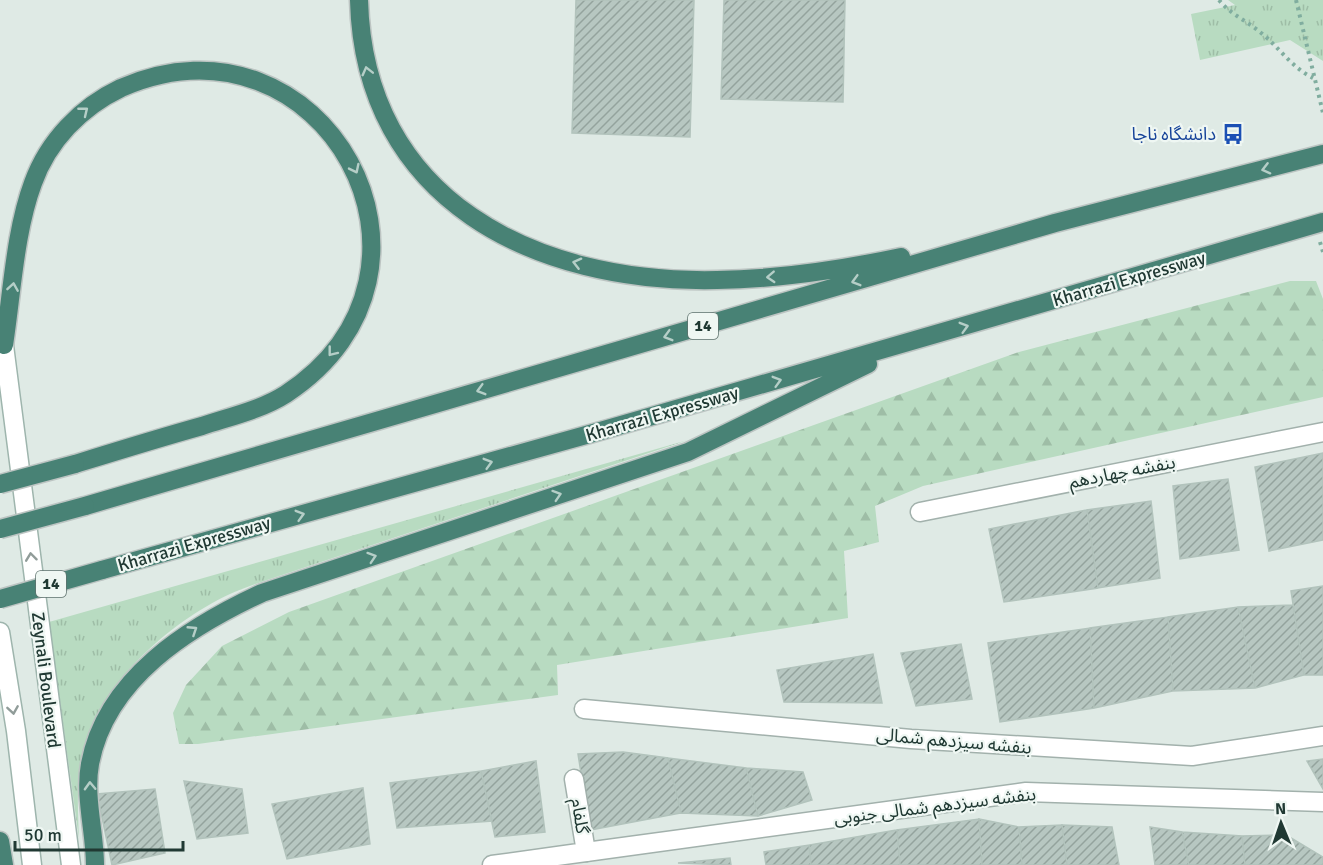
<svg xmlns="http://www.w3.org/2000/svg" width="1323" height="865" font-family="Signika,'Noto Sans Arabic',sans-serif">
	<defs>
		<pattern id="grass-tufts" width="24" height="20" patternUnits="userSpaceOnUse" patternTransform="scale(1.5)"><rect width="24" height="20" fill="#b8dbc1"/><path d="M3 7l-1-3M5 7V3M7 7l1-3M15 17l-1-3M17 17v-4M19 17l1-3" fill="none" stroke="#9ebda6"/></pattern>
		<pattern id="forest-firs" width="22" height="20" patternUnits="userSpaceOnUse" patternTransform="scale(1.5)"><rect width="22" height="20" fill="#b8dbc1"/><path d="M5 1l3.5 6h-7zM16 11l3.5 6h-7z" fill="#9ebda6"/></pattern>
		<pattern id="building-hatch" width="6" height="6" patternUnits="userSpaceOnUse" patternTransform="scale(1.5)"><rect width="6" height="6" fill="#b7c7c1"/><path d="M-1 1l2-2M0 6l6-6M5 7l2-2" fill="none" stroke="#94a39d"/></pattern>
	</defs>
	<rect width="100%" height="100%" fill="#dfeae5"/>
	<path fill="url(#grass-tufts)" d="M1228 0H1323V61L1290 40 1200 60 1191 14 1235 5Z
		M688 440 282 575C264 581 246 587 230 594 168 623 96 687 82 756 76 783 78 812 79 839L49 622Z"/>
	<path fill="url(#forest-firs)" d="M1290 281H1316L1323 299V397L923 486 875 506 879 542 844 551 848 618 557 665 558 695 198 744H179L173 713 186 685 222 646 289 612 1019 352Z"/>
	<path fill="url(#building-hatch)" stroke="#b2c3bc" stroke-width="1.5" d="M576 0H694L690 137 572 133Z
		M724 0H845L843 102 721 99Z
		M1323 453V540L1269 551 1255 467Z
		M1228 479 1239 550 1180 559 1173 486Z
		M1151 501 1160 578 1098 588 1087 510Z
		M1087 510 1098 588 1004 602 989 529Z
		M1323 586V675H1304L1291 591Z
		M1293 605 1304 675 1255 688 1238 607Z
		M1238 607 1255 688 1173 691 1168 617Z
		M1168 617 1173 691 1094 708 1090 628Z
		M1090 628 1094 708 1000 722 988 643Z
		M961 644 972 699 916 706 901 653Z
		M873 654 882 703 784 702 777 670Z
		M623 752 668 758 681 813 590 830 578 754Z
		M668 758 746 768 758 816 681 813Z
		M1323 759V789L1307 761Z
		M536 761 545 832 495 837 481 771Z
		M746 768 803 772 812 800 758 816Z
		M481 771 492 821 397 828 390 783Z
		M184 781 242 789 248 833 197 839Z
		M363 788 370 844 287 859 272 804Z
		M155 789 165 853 112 865 97 794Z
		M979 819 1019 827 1022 865H982Z
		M979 819 982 865H900L897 830Z
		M1062 825 1112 827 1119 865H1067Z
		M1062 825 1067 865H1022L1019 827Z
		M1150 827 1182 832 1189 865H1155Z
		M897 830 900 865H811L809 845Z
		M1182 832 1242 836 1245 865H1189Z
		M1286 835 1323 857V865H1245L1242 836Z
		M809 845 811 865H766L764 852Z
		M730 858 731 865 678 863Z"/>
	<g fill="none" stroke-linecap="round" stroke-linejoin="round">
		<defs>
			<path id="minor" d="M920 512 1323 432
				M584 709 911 739 1192 756 1323 736
				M492 865 586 852 574 779"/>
			<path id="tertiary" d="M586 852 1026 792 1323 802"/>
			<path id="secondary" d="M2 330 71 865
				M0 632 16 731 32 865"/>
			<path id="trunk" d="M359 0C364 200 535 284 717 280 779 279 840 270 901 257
				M4 345C12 293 15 231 33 183 48 141 81 107 121 88 323 0 473 271 286 394 261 410 229 417 202 426 159 438 117 451 75 464
				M85 506 1055 223 1323 154
				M102 570 604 430 1323 222
				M0 841 4 865
				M95 865C95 833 84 796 90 764 106 678 189 627 262 593L688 452 868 364"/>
		</defs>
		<use href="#minor" stroke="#a2b1ac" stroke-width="21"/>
		<use href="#tertiary" stroke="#a2b1ac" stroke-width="21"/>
		<use href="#secondary" stroke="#9eb5ad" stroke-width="21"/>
		<use href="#trunk" stroke="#bcc4c2" stroke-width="21"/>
		<path stroke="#80ad9f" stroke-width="4" stroke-dasharray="3 4.5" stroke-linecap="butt" d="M1219 0C1230 14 1247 21 1260 32 1279 47 1291 67 1313 78
			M1296 0 1323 113
			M1320 242 1323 252"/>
		<use href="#minor" stroke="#fff" stroke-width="18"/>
		<use href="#tertiary" stroke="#fff" stroke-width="18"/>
		<use href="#secondary" stroke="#fff" stroke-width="18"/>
		<use href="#trunk" stroke="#488275" stroke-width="18"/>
		<defs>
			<path id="trunk-bridge" d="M0 484 75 464
				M0 529 85 506
				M0 599 102 570"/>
		</defs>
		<use href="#trunk-bridge" stroke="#bcc4c2" stroke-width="21" stroke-linecap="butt"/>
		<use href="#trunk-bridge" stroke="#488275" stroke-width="18"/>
	</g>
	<defs><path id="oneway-chevron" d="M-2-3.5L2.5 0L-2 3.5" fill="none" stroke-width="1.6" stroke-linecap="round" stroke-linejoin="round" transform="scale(1.5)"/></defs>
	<g stroke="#b5cec7">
		<use href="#oneway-chevron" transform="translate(367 71) rotate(-104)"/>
		<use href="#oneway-chevron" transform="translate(84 111) rotate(-39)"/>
		<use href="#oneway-chevron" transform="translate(355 169) rotate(64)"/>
		<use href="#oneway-chevron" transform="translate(1266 169) rotate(166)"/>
		<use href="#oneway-chevron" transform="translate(577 263) rotate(-166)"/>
		<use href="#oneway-chevron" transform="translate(771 277) rotate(177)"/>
		<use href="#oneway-chevron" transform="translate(856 281) rotate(164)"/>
		<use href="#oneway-chevron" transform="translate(13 287) rotate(-81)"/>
		<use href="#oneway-chevron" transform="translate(964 327) rotate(-16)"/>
		<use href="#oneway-chevron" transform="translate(668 336) rotate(164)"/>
		<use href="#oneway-chevron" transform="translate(332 352) rotate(128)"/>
		<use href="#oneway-chevron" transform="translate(777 381) rotate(-16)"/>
		<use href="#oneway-chevron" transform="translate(481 390) rotate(164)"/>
		<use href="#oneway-chevron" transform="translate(488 463) rotate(-16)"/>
		<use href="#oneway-chevron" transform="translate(557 495) rotate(-18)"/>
		<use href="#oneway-chevron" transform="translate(300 515) rotate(-16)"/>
		<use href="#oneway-chevron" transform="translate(372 557) rotate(-18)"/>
		<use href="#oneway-chevron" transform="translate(193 630) rotate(-33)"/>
		<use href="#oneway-chevron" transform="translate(90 786) rotate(-92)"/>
	</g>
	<g stroke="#909c99">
		<use href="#oneway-chevron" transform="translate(31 557) rotate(-97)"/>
		<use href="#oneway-chevron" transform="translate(13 710) rotate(81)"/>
	</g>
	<defs>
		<symbol id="bus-bare" viewBox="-9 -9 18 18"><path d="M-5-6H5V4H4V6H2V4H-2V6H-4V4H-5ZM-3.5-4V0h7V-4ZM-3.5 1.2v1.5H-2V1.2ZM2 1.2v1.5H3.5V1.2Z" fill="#1a4fb4" stroke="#eff7f3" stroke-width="2.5" paint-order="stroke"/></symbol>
	</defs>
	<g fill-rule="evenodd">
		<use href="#bus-bare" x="1218" y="119" width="30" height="30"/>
	</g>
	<g text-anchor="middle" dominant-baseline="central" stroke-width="4.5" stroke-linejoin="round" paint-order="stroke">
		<g fill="#eff7f3" stroke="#5e726d" stroke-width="1.5">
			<rect x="688" y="313" width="30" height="26" rx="4.5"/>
			<rect x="36" y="571" width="30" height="26" rx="4.5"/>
		</g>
		<g font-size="16" font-weight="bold" fill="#203933">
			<text x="703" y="326">14</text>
			<text x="51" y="584">14</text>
		</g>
		<g font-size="18" fill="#164399" stroke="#eff7f3" text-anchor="end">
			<text x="1216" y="134">دانشگاه ناجا</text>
		</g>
		<g font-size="18" fill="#203933" stroke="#eff7f3">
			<text transform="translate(1129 279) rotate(-16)">Kharrazi Expressway</text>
			<text transform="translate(662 414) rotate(-16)">Kharrazi Expressway</text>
			<text transform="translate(1122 472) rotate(-11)">بنفشه چهاردهم</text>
			<text transform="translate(194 544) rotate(-16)">Kharrazi Expressway</text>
			<text transform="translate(46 680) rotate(83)">Zeynali Boulevard</text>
			<text transform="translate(954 741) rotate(5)">بنفشه سیزدهم شمالی</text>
			<text transform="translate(935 806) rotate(-7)">بنفشه سیزدهم شمالی جنوبی</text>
			<text transform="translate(580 816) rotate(81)">گلفام</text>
		</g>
	</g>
	<g transform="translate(1281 823) rotate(358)" stroke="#eff7f3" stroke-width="4.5" paint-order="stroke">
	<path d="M0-4.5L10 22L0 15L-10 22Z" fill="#203933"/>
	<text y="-9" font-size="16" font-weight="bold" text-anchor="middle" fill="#203933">N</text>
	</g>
	<path d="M15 841v9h168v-9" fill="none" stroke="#203933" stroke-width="3"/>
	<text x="24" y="841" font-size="18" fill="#203933" stroke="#eff7f3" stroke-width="4.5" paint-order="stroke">50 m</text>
</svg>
